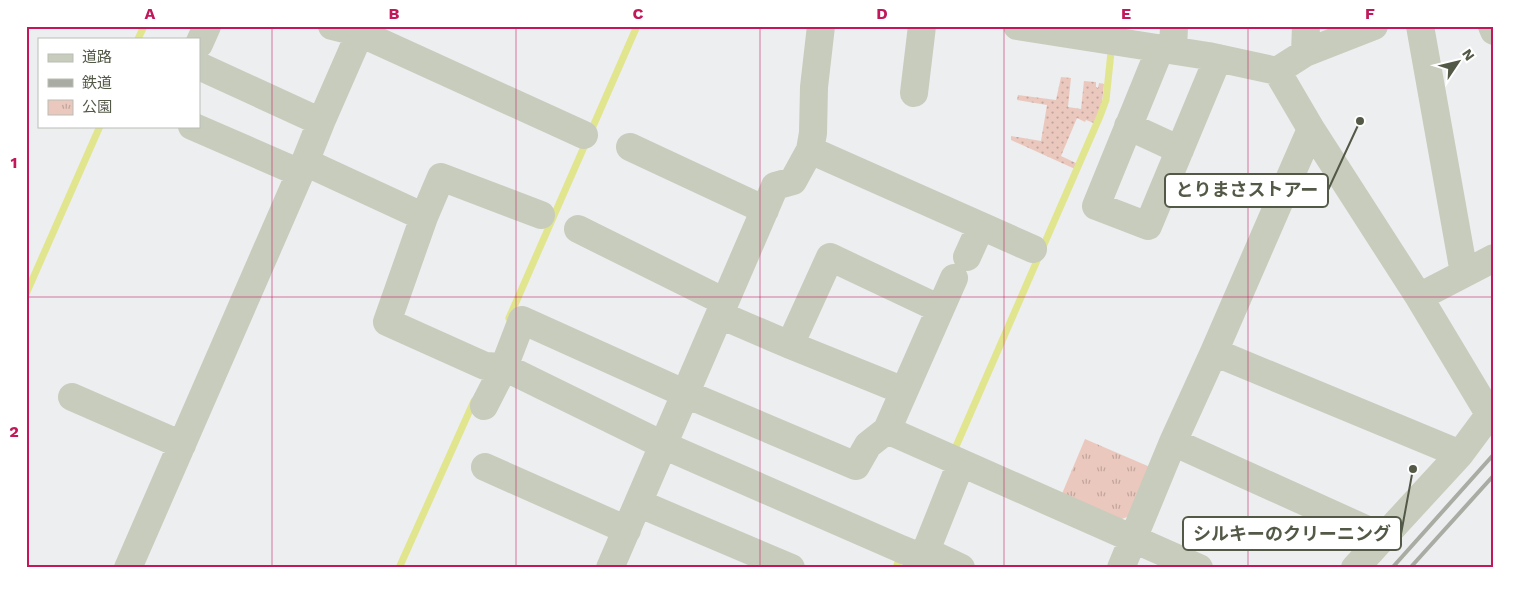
<svg xmlns="http://www.w3.org/2000/svg" width="1520" height="594" font-family="'Work Sans','Noto Sans JP',sans-serif">
	<defs>
		<pattern id="grass-dots" width="8" height="8" patternUnits="userSpaceOnUse" patternTransform="scale(1.25)"><rect width="8" height="8" fill="#ebc8be"/><path d="M2 2h.1M6 6h.1" fill="none" stroke="#c1a59c" stroke-width="1.8" stroke-linecap="round"/></pattern>
		<pattern id="park-tufts" width="24" height="20" patternUnits="userSpaceOnUse" patternTransform="scale(1.25)"><rect width="24" height="20" fill="#ebc8be"/><path d="M3 7l-1-3M5 7V3M7 7l1-3M15 17l-1-3M17 17v-4M19 17l1-3" fill="none" stroke="#c1a59c"/></pattern>
	</defs>
	<rect width="100%" height="100%" fill="#edeef0"/>
	<path fill="url(#grass-dots)" d="M1061 77 1071 78 1068 107 1081 109 1084 81 1096 82V87L1098 88 1099 83 1104 84 1102 103 1096 124 1086 120 1085 122 1077 118 1061 156 1078 164 1075 169 1011 140V136L1041 141 1047 105 1017 100 1018 95 1056 100Z"/>
	<path fill="url(#park-tufts)" d="M1085 439 1150 467 1130 516 1116 521 1061 496Z"/>
	<g fill="none" stroke-linecap="round" stroke-linejoin="round">
		<path stroke="#e1e58d" stroke-width="7" d="M138 39 144 26
			M26 294 100 126
			M509 318 637 26
			M954 451 1100 116 1106 100 1111 52
			M399 568 474 401
			M896 568 898 562"/>
		<path stroke="#c7ccbc" stroke-width="28" d="M332 26 360 33 584 135
			M1017 26 1208 56 1277 71 1311 129 1419 297 1494 422
			M1420 26 1464 273
			M1492 26 1494 31
			M199 44 207 26
			M1160 49 1096 206 1148 226 1218 58
			M1173 50 1174 26
			M1305 53 1306 26
			M199 66 321 122
			M1277 71 1305 53 1374 26
			M914 93 922 26
			M192 126 300 173
			M1128 126 1180 150
			M630 147 765 210
			M810 150 1033 249
			M305 162 424 217 387 322 485 366 504 367 663 445 901 549 923 558 938 557 961 568
			M424 217 441 177 541 215
			M578 229 725 302
			M967 257 981 226
			M954 278 887 430 1199 568
			M1419 297 1494 258
			M720 315 790 345 904 391
			M790 345 830 257 940 309
			M1214 352 1460 454
			M72 397 182 445
			M484 406 504 367 522 320 686 394 856 466 868 445 887 430
			M1173 442 1383 537
			M485 467 627 530
			M638 503 791 568
			M128 568 305 162 321 122 363 26
			M610 568 775 186 793 181 810 150 813 133 814 87 821 26
			M919 568 961 463
			M1121 568 1173 442 1214 352 1311 129
			M1355 568 1460 454 1489 415"/>
		<path stroke="#a8aca3" stroke-width="4" d="M1392 568 1494 454
			M1410 568 1494 475"/>
	</g>
	<path fill="none" stroke="#c2185b" stroke-width="1" stroke-opacity="0.55" d="M272 26V568M516 26V568M760 26V568M1004 26V568M1248 26V568M26 297H1494"/>
	<path fill="none" stroke="#535947" stroke-width="2" d="M1360 121L1328 190M1413 469L1401 534"/>
	<g fill="#535947" stroke="#fff" stroke-width="2">
		<circle cx="1360" cy="121" r="5"/>
		<circle cx="1413" cy="469" r="5"/>
	</g>
	<g fill="#fff" stroke="#535947" stroke-width="2">
		<rect x="1165" y="174" width="163" height="33" rx="5"/>
		<rect x="1183" y="517" width="218" height="33" rx="5"/>
	</g>
	<g font-size="18" text-anchor="middle" font-weight="bold" fill="#535947">
		<text x="1247" y="196">とりまさストアー</text>
		<text x="1292" y="540">シルキーのクリーニング</text>
	</g>
	<rect width="1520" height="594" fill="none" stroke="#ffffff" stroke-width="55"/>
	<rect x="38" y="38" width="162" height="90" fill="#ffffff" stroke="#babdb5"/>
	<rect x="48" y="54" width="25" height="8" fill="#c7ccbc" stroke="#babdb5"/>
	<text x="82" y="62" font-size="15" fill="#535947">道路</text>
	<rect x="48" y="79" width="25" height="8" fill="#a8aca3" stroke="#babdb5"/>
	<text x="82" y="88" font-size="15" fill="#535947">鉄道</text>
	<rect x="48" y="100" width="25" height="15" fill="url(#park-tufts)" stroke="#babdb5"/>
	<text x="82" y="112" font-size="15" fill="#535947">公園</text>
	<g transform="translate(1458 62) rotate(55)" stroke="#ffffff" stroke-width="4" paint-order="stroke">
	<path d="M0-4L9 19L0 12L-9 19Z" fill="#535947"/>
	<text y="-8" font-size="14" font-weight="bold" text-anchor="middle" fill="#535947">N</text>
	</g>
	<rect x="28" y="28" width="1464" height="538" fill="none" stroke="#c2185b" stroke-width="2"/>
	<g font-size="16" text-anchor="middle" font-weight="bold" fill="#c2185b">
		<text x="150" y="19">A</text>
		<text x="394" y="19">B</text>
		<text x="638" y="19">C</text>
		<text x="882" y="19">D</text>
		<text x="1126" y="19">E</text>
		<text x="1370" y="19">F</text>
		<text x="14" y="168">1</text>
		<text x="14" y="437">2</text>
	</g>
</svg>
